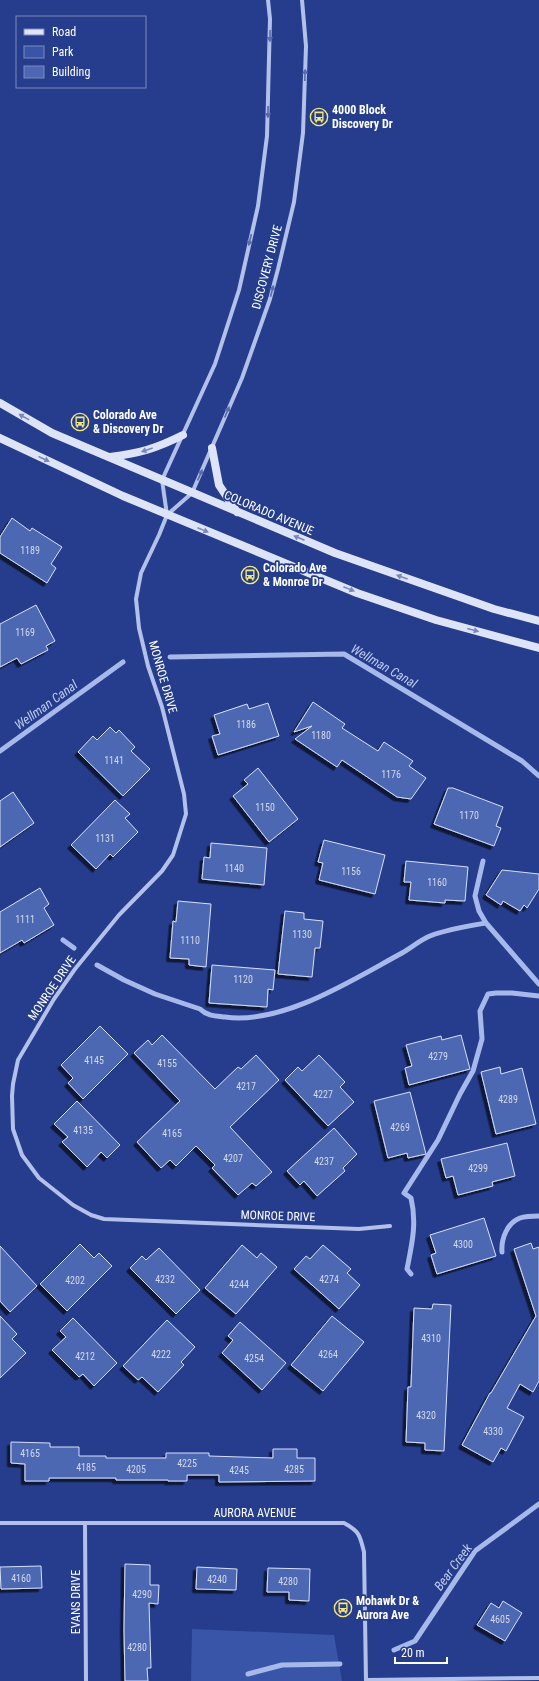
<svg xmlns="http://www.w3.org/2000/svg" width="539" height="1681" font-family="'Roboto Condensed',sans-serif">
	<defs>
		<filter id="shadow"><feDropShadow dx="-3.5" dy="3.5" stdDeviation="0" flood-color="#0009"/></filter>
	</defs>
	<rect width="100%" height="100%" fill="#253d8c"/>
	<path fill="#3955a8" d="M192 1629 334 1635 342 1681H191Z"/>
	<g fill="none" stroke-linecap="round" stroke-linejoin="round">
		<path stroke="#a7b9eb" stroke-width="5" d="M170 657 344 654 522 761 539 776
			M0 751 123 662
			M483 861 475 896 479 911 486 923 539 984
			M63 940 74 948
			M97 965 124 980 155 994 200 1009C207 1016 215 1016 225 1017 283 1025 352 980 402 953 411 948 420 940 430 936 448 929 468 926 486 923
			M502 1252C501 1239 507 1223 520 1218 526 1216 533 1216 539 1216
			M411 1274 407 1269C412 1244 417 1223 411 1198L404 1193 438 1140 460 1094 473 1071 482 1039 480 1011 488 994 496 993H512L539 996
			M394 1650 415 1641 475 1551 539 1504
			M248 1674 282 1665 340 1664"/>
	</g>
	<path fill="#4d67b2" stroke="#d7e0f8" filter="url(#shadow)" d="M12 518 30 531 32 528 62 547 51 564 56 568 47 583 0 553V537Z
		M36 605 55 641 46 646 48 650 21 664 17 658 0 667V624Z
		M313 702 345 724 342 728 378 751 384 742 413 761 409 766 426 778 411 799 397 797 342 760 337 767 295 739 312 726 294 732Z
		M268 703 279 736 218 755 212 736 220 734 214 715 247 704 249 709Z
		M110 727 116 733 119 730 135 747 131 751 150 769 123 796 78 752 93 736 97 740Z
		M258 768 298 819 269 842 233 796 248 784 244 780Z
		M448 788H453L503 807 496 826 501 828 494 846 434 824Z
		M13 792 34 823 0 847V801Z
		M115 800 130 814 125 818 138 832 113 857 110 854 96 869 71 845Z
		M324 840 385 855 375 894 319 880 323 863 318 862Z
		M211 843 267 848 264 885 202 879 204 857 210 858Z
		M406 861 468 867 465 901 445 900V903L409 900 411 882H404Z
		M502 870 539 874V889L527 908 524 905 520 911 503 901 501 905 486 895Z
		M40 888 49 904 44 908 54 925 24 943 22 940 0 953V912Z
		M178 901 211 904 206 967 189 965V959L170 958 173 921 176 922Z
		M285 911 304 913V919L323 921 320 948H315L312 977 278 974Z
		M212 965 275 970 273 990 268 989 267 1007 209 1003Z
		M100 1026 128 1054 83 1099 68 1083 73 1078 61 1065Z
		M162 1035 215 1089 238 1067 241 1069 256 1055 279 1080 230 1127 272 1172 256 1186 252 1183 238 1195 212 1168 215 1165 196 1146 176 1166 170 1160 161 1168 137 1142 180 1101 134 1053 148 1040 152 1045Z
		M461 1035 470 1069 409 1085 405 1068 412 1066 406 1045 441 1036 442 1040Z
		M319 1055 345 1082 340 1087 354 1102 328 1126 285 1080 298 1067 302 1071Z
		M500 1067 501 1074 522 1068 536 1124 496 1134 481 1072Z
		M410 1092 426 1154 408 1158 407 1153 388 1158 374 1101Z
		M77 1101 120 1145 107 1158 101 1152 87 1167 62 1142 68 1137 54 1124Z
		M334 1128 357 1154 343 1168 345 1171 317 1196 304 1181 300 1185 287 1171Z
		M507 1143 515 1176 492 1182 493 1186 458 1195 453 1176 446 1178 441 1159Z
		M484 1218 496 1256 437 1274 431 1255 436 1253 430 1235Z
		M531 1243 533 1249 539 1247V1381L533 1392 520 1384 507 1408 524 1417 506 1451 501 1448 493 1462 462 1445 490 1393H491L536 1316 514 1249Z
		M80 1244 94 1258 99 1253 112 1266 67 1311 40 1284Z
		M242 1245 257 1258 261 1253 277 1267 236 1314 205 1288Z
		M323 1245 351 1269 347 1273 360 1285 339 1309 294 1269 306 1256 310 1259Z
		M0 1246 37 1286 10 1312 0 1301Z
		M159 1248 200 1290 176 1314 130 1268 142 1256 146 1260Z
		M433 1304 451 1305 444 1451 425 1450V1443L406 1442 408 1387H411L414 1308 432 1309Z
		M0 1316 17 1334 12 1339 26 1353 0 1378Z
		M332 1316 364 1342 323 1391 291 1365Z
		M73 1318 117 1363 94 1386 83 1374 79 1377 52 1350 66 1337 60 1331Z
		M167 1320 195 1347 181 1362 184 1365 158 1392 142 1377 138 1380 123 1366Z
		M240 1322 286 1363 262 1390 222 1353 233 1340 228 1336Z
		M11 1442 50 1443V1447H79V1456H106V1458H166V1453H209V1456L273 1458V1449H297V1458H315V1481L219 1482V1475H187V1481H168V1480H116V1478H49V1481H25V1464L11 1463Z
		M125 1564 150 1565V1585H159L158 1604 149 1603 151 1668H147L148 1681H125L124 1629Z
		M41 1566 42 1588 1 1589 0 1567Z
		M197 1567 237 1569 236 1590 196 1589Z
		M268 1568 310 1569 309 1601 289 1600V1592H267Z
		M503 1601 522 1613 505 1641 477 1625 491 1603 499 1608Z"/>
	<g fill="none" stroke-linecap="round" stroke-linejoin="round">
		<path stroke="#b3c1ea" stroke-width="4" d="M268 0 270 19 267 136 258 206 239 290 215 364 162 480 167 515 159 535 141 573 136 599 139 628 148 666 162 707 184 794 186 814 173 855 162 871 119 915 75 969 54 999 18 1060 13 1084 12 1096 13 1129 22 1155 39 1178 73 1205 91 1215 104 1219 359 1229 390 1226
			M167 515 192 493 242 378 270 299 278 269 294 202 303 133 306 46 302 0
			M0 1523H344C359 1531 360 1535 364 1552L366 1681
			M85 1523 86 1681
			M366 1680 539 1678"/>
		<path stroke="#dee4f8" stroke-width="8" d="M0 403 52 433 335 553 494 609 539 621
			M0 438 123 496 357 593 436 620 539 648
			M212 448 219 485 237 512
			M110 457C140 453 155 449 183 435"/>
	</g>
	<defs><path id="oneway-solid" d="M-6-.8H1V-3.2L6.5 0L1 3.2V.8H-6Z"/></defs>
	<g fill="#576bad">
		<use href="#oneway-solid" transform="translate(270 36) rotate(91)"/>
		<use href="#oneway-solid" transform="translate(305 75) rotate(-88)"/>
		<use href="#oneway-solid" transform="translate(268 112) rotate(91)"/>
		<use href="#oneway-solid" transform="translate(250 240) rotate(103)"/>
		<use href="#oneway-solid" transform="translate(272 291) rotate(-75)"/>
		<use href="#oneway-solid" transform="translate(227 412) rotate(-67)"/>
		<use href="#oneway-solid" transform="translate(200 475) rotate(-67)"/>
	</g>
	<g fill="#7888bd">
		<use href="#oneway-solid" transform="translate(24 417) rotate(-151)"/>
		<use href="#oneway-solid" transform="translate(147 450) rotate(161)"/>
		<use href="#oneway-solid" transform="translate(44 459) rotate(25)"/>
		<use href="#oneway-solid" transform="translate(203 530) rotate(22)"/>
		<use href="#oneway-solid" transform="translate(299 538) rotate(-157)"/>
		<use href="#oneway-solid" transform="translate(402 577) rotate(-160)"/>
		<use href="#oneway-solid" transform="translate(349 589) rotate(22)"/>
		<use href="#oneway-solid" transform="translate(473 630) rotate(15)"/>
	</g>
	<defs>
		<symbol id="bus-ring" viewBox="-11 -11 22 22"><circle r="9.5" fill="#253d8c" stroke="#f5e977" stroke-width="1.5"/><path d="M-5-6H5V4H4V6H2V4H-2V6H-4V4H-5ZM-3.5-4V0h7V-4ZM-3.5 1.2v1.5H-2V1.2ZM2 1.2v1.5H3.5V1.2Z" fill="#f5e977"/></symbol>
	</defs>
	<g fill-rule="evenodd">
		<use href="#bus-ring" x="309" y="107" width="20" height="20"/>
		<use href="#bus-ring" x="70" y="412" width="20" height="20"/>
		<use href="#bus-ring" x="240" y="565" width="20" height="20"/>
		<use href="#bus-ring" x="333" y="1598" width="20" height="20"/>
	</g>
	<g text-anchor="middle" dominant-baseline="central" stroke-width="3.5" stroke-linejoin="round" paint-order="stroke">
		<g font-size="10" fill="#d2d9ec">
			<text x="30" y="550">1189</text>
			<text x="25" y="632">1169</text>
			<text x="246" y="724">1186</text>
			<text x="321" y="735">1180</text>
			<text x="114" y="760">1141</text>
			<text x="391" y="774">1176</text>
			<text x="265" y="807">1150</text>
			<text x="469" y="815">1170</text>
			<text x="105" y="838">1131</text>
			<text x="234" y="868">1140</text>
			<text x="351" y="871">1156</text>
			<text x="437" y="882">1160</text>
			<text x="25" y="919">1111</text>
			<text x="302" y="934">1130</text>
			<text x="190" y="940">1110</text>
			<text x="243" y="979">1120</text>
			<text x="438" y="1056">4279</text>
			<text x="94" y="1060">4145</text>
			<text x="167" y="1063">4155</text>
			<text x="246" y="1086">4217</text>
			<text x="323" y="1094">4227</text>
			<text x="508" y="1099">4289</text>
			<text x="400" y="1127">4269</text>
			<text x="83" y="1130">4135</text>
			<text x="172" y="1133">4165</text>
			<text x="233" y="1158">4207</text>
			<text x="324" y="1161">4237</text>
			<text x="478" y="1168">4299</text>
			<text x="463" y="1244">4300</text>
			<text x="165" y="1279">4232</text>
			<text x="329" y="1279">4274</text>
			<text x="75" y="1280">4202</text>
			<text x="239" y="1284">4244</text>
			<text x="431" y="1338">4310</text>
			<text x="161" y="1354">4222</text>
			<text x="328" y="1354">4264</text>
			<text x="85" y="1356">4212</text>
			<text x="254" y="1358">4254</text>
			<text x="426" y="1415">4320</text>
			<text x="493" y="1431">4330</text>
			<text x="30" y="1453">4165</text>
			<text x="187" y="1463">4225</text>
			<text x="86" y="1467">4185</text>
			<text x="136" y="1469">4205</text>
			<text x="294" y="1469">4285</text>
			<text x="239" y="1470">4245</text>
			<text x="21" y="1578">4160</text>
			<text x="217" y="1579">4240</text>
			<text x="288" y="1581">4280</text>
			<text x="142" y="1594">4290</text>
			<text x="500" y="1619">4605</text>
			<text x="137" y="1647">4280</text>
		</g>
		<g font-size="12" font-weight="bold" fill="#fff" stroke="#253d8c" text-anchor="start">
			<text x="332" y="110">4000 Block<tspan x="332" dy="14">Discovery Dr</tspan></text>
			<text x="93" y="415">Colorado Ave<tspan x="93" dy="14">&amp; Discovery Dr</tspan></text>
			<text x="263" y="568">Colorado Ave<tspan x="263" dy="14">&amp; Monroe Dr</tspan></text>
			<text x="356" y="1601">Mohawk Dr &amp;<tspan x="356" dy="14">Aurora Ave</tspan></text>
		</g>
		<g font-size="12" fill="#fff" stroke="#253d8c">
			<text transform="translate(267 267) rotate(-75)">DISCOVERY DRIVE</text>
			<text transform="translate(269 513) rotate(23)">COLORADO AVENUE</text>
			<text transform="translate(163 677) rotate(74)">MONROE DRIVE</text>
			<text transform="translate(52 988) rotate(-56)">MONROE DRIVE</text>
			<text transform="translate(278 1216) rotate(2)">MONROE DRIVE</text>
			<text x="255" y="1513">AURORA AVENUE</text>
			<text transform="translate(76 1602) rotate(-90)">EVANS DRIVE</text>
		</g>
		<g font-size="13" font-style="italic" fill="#bfccf2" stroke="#253d8c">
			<text transform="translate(384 666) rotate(30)">Wellman Canal</text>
			<text transform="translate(46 705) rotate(-36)">Wellman Canal</text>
			<text transform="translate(453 1567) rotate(-54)">Bear Creek</text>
		</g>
	</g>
	<rect x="16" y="16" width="130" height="72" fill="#253d8c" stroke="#7c8bba"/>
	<rect x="24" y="29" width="20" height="6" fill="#dee4f8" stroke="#7c8bba"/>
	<text x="52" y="36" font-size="12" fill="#ffffff">Road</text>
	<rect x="24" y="46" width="20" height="12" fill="#3955a8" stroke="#7c8bba"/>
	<text x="52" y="56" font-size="12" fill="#ffffff">Park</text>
	<rect x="24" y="66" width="20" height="12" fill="#4d67b2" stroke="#7c8bba"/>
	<text x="52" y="76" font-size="12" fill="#ffffff">Building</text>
	<path d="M395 1657v6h52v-6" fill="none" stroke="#ffffff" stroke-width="2"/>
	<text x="401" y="1657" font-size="12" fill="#ffffff" stroke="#253d8c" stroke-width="3" paint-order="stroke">20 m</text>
</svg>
